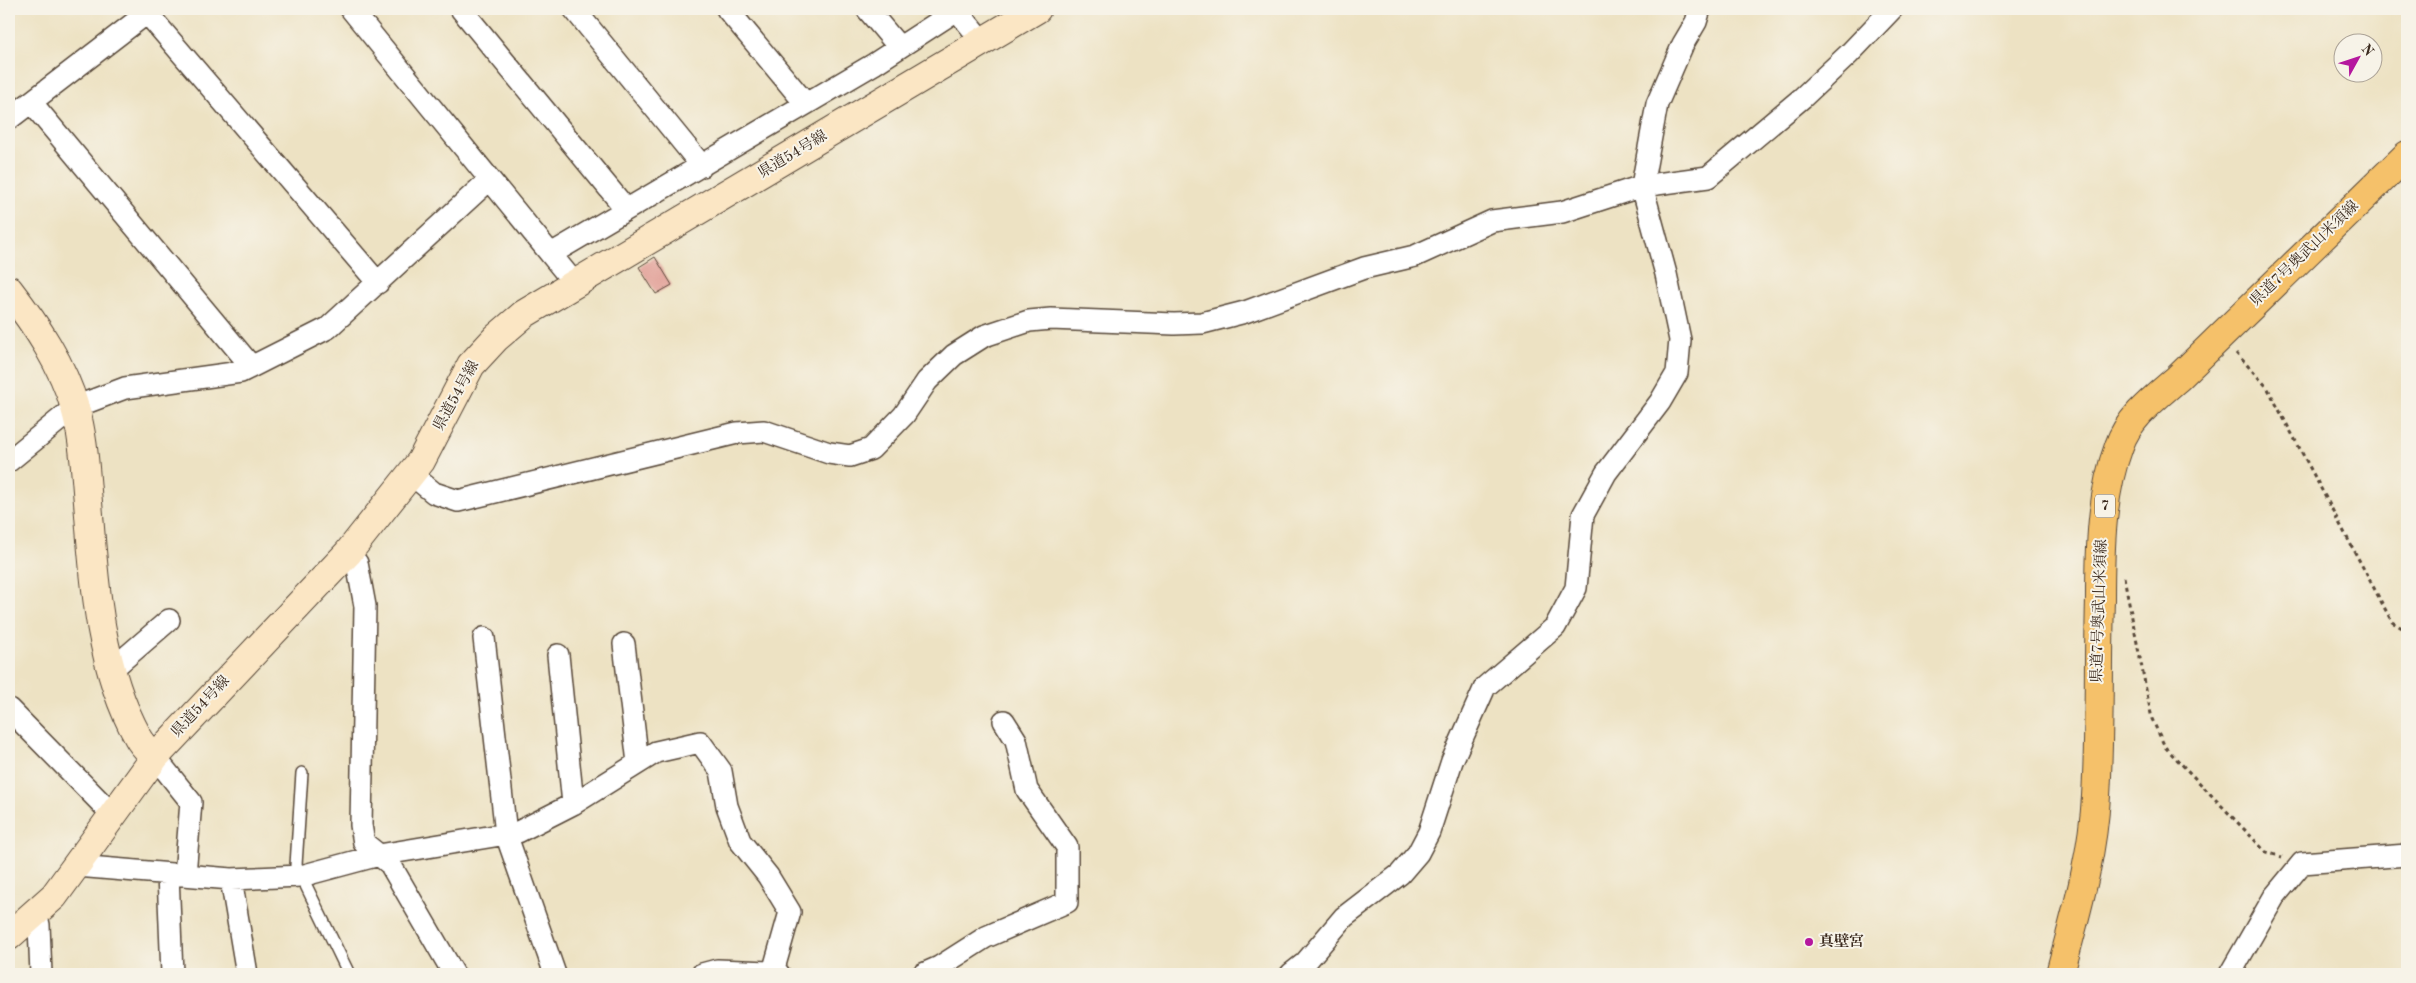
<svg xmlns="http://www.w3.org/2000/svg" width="2416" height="983" font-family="'Old Standard TT','Noto Serif JP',serif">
	<rect width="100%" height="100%" fill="#f7f3e8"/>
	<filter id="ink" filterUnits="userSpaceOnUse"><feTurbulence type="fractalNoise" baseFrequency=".02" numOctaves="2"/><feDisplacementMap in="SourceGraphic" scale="10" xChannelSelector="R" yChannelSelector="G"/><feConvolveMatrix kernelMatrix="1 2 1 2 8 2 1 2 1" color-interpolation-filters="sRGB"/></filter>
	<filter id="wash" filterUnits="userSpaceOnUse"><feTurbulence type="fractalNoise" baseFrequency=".0096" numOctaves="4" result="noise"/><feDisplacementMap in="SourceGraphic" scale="20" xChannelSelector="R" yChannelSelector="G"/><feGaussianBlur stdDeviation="1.12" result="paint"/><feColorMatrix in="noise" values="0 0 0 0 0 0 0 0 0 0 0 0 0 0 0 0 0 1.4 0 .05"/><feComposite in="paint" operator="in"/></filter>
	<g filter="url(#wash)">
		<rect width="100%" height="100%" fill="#ede2c3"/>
		<g id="blocks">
			<path fill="#e2a199" d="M655 257 672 285 656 294 639 267Z"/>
		</g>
	</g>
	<g filter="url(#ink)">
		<use href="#blocks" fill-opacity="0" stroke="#564637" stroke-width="1"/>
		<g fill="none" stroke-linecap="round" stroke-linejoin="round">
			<defs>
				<path id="lane" d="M302 773 296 865 349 974"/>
				<path id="street" d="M351 9 575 284
					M461 9 626 209
					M574 9 702 166
					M727 9 805 103
					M867 9 899 47
					M956 9 982 41
					M147 13 378 283
					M31 102 251 366
					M9 119 147 13 142 9
					M551 254 874 64 957 10
					M9 461 75 407 125 388 241 372 328 328 489 180
					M412 475 434 493 458 501 737 433 764 431 829 453 850 456 871 449 904 415 927 381 954 355 984 336 1029 321 1051 319 1174 324 1202 323 1245 312 1364 268 1415 256 1492 221 1562 212 1642 186 1708 177 1802 98 1849 54 1892 9
					M348 553 357 563 365 606 361 825 364 843 390 864 454 974
					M484 638 506 834 555 974
					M624 644 638 763
					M558 655 573 804
					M110 671 169 620
					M9 709 113 815
					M155 757 191 802 185 875
					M77 866 231 879 301 876 379 855 518 832 573 804 656 752 700 742 721 771 727 806 740 841 768 876 790 912 773 972 779 974
					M168 874 172 974
					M231 879 247 974
					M36 913 39 925 41 974
					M702 974 717 970 773 972
					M923 974 939 967 986 937 1067 902V847L1027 790 1016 740 1004 721
					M1291 974 1305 963 1344 917 1400 874 1418 853 1429 832 1452 761 1485 687 1555 627 1576 588 1583 515 1606 473 1660 402 1677 373 1680 340 1666 274 1642 186 1657 104 1683 44 1696 22 1700 9
					M2230 974 2274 897 2302 863 2407 855"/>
				<path id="secondary" d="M9 290C36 325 63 365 75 408 84 438 85 471 88 502 94 580 99 667 138 737 142 745 149 751 155 757
					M9 936 54 896 155 757 348 553 421 461 471 365 496 338 524 314 1037 9"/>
				<path id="primary" d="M2060 974C2075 916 2093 857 2096 796 2100 731 2098 665 2100 599 2100 549 2101 494 2119 446 2129 417 2155 398 2178 378L2407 155"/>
			</defs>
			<use href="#lane" stroke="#564637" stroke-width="14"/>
			<use href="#street" stroke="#564637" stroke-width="24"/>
			<use href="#secondary" stroke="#564637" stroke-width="30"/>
			<use href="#primary" stroke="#564637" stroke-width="30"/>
			<path stroke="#564637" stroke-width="3" stroke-dasharray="4 4" stroke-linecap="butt" d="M2236 353 2267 387 2392 622 2407 631
				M2124 577 2152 719 2165 747 2266 852 2282 857"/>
			<use href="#lane" stroke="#fff" stroke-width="11"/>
			<use href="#street" stroke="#fff" stroke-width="21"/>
			<use href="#secondary" stroke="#fbe6c4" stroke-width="28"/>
			<use href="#primary" stroke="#f5c16b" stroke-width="28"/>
		</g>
	</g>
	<circle fill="#b5179e" stroke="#f7f3e8" stroke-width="2" cx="1809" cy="942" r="5"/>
	<g text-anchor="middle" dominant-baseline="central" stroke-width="4" stroke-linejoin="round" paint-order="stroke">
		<rect fill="#f7f3e8" stroke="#73665b" stroke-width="1" x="2095" y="494.5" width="20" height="23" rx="4"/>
		<g font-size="14" font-weight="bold" fill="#3b2a1e">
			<text x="2105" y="506">7</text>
		</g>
		<g font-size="15" fill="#3b2a1e" stroke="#f7f3e8">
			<text transform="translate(793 155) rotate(-31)">県道54号線</text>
			<text transform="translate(2305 254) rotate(-44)">県道7号奥武山米須線</text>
			<text transform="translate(457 396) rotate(-61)">県道54号線</text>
			<text transform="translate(2100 611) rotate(-88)">県道7号奥武山米須線</text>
			<text transform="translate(201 707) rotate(-47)">県道54号線</text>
		</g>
		<g font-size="15" font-weight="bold" fill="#3b2a1e" stroke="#f7f3e8" text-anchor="start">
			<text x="1819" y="942">真壁宮</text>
		</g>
	</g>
	<rect width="2416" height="983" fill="none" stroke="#f7f3e8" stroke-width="30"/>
	<g transform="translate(2358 58) rotate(50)"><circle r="24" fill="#f7f3e8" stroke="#aca397"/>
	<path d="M0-4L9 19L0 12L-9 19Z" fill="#b5179e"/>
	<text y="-8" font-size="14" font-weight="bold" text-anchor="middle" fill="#3b2a1e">N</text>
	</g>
</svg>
